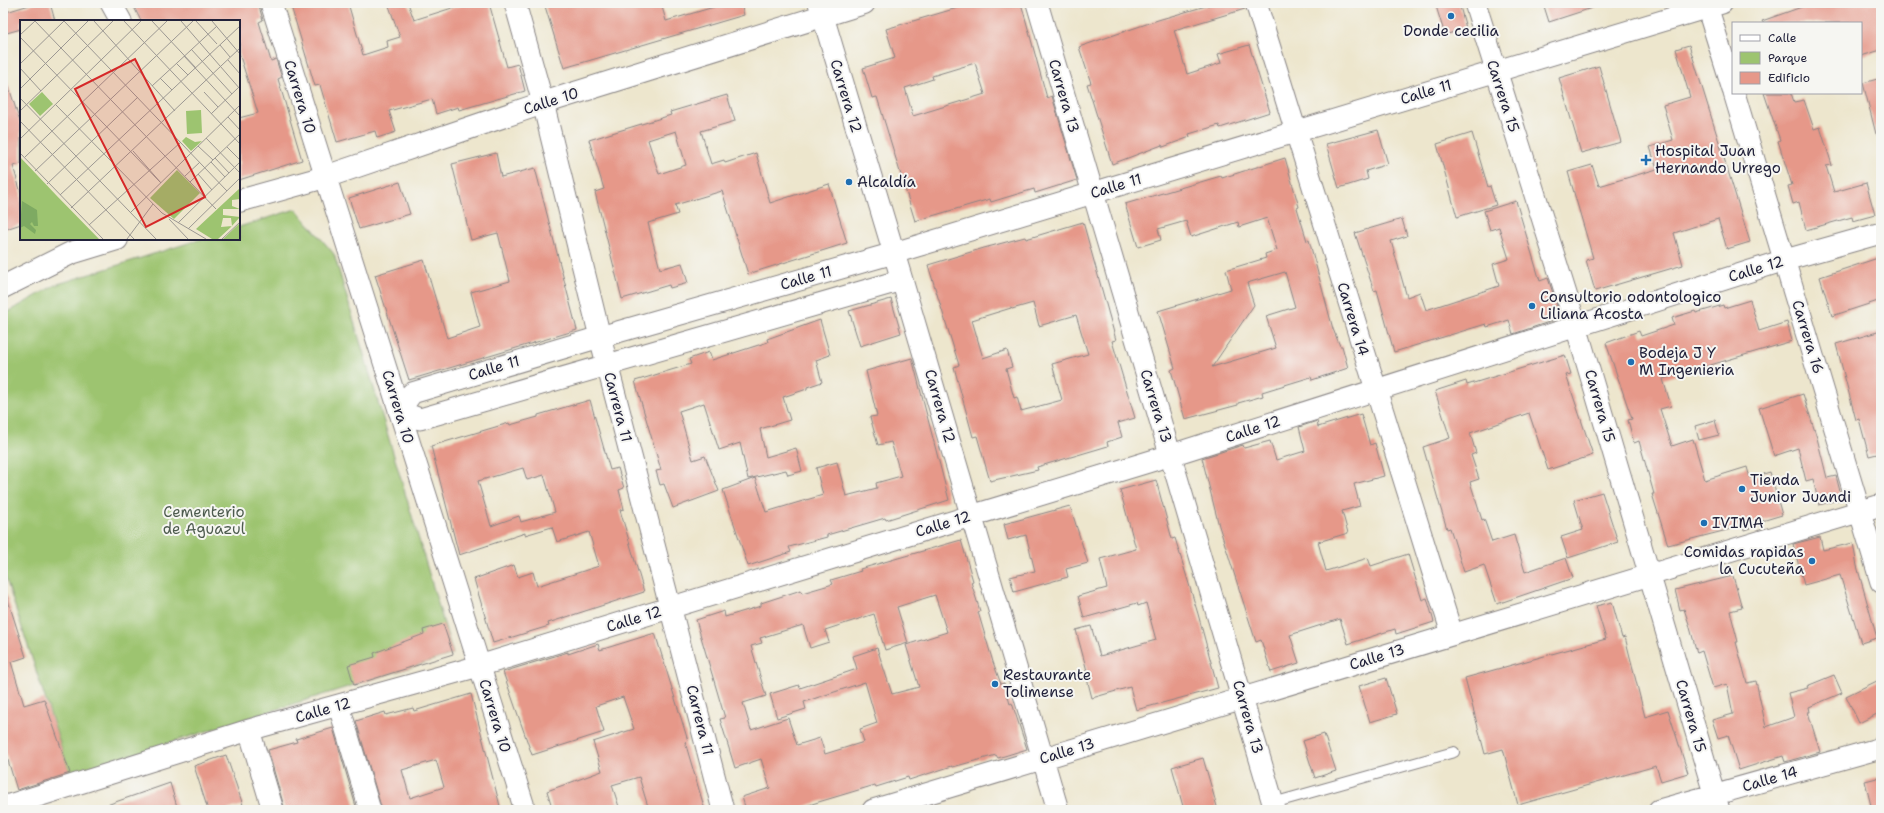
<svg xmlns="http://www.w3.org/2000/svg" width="1884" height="813" font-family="'Shantell Sans',sans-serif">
	<rect width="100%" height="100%" fill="#f6f6f2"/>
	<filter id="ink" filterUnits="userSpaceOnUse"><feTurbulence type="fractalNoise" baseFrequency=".025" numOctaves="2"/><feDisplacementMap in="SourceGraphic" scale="8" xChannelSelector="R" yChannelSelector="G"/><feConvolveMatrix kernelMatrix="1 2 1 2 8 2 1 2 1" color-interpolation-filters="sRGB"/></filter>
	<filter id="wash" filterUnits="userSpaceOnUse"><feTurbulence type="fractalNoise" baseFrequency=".012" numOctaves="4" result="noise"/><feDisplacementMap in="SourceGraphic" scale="16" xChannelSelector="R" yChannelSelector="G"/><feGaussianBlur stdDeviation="0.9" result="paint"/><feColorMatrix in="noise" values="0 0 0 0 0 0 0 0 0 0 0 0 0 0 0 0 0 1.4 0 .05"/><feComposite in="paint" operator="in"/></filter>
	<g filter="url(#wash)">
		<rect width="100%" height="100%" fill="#ede6cd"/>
		<path fill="#9dc470" stroke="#607356" d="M296 209 334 254 453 654 70 774 3 570V315L55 285 201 239H239V227Z"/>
		<g id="blocks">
			<path fill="#e69889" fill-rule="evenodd" d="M36 3H50L55 21H21V29L3 34V13Z
				M132 3H258L263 20 259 22 271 61 276 59 280 72 282 77 278 79 302 160 239 180V118L258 113 239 53V21H141Z
				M290 3H348L363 55 388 47 387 41 400 37 388 3H408L414 20 468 3H489L507 67 518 64 525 91 459 110 458 107 436 114 432 99 389 111 396 132 377 138 375 131 337 142 320 85 315 86Z
				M544 3H661L666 21 714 7 713 3H741L744 15 564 68Z
				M974 3H1021L1047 98 1052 96 1077 180 1035 193 1034 189 991 202 990 199 915 221 877 97 872 98 863 68 895 58 886 29ZM975 63 985 94 913 116 905 88 933 79 932 76Z
				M1216 3H1244L1245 9 1174 30 1187 74 1221 63 1218 54 1249 45 1270 112 1220 128 1219 125 1189 134 1190 137 1163 147 1162 145 1112 164 1087 84 1091 83 1079 47 1158 20Z
				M1435 3H1459L1466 28 1445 35Z
				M1543 3H1597L1598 6 1549 22Z
				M1813 3H1881V50L1861 56V23H1763L1762 21Z
				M1689 45 1750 242 1727 249 1718 219 1674 233 1683 265 1595 291 1586 260 1593 258 1568 172 1592 165 1599 186 1657 169 1650 147 1673 140 1663 105 1690 97 1676 49Z
				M1599 66 1621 142 1581 153 1559 78Z
				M3 78H6L21 125V164L13 166 21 193V224L3 230Z
				M1881 78V133L1876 134 1863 83Z
				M1764 93H1791L1794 102 1804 100 1814 129 1820 127 1832 165 1826 166 1834 192 1866 183 1875 215 1853 221 1852 217 1806 230 1799 202 1793 204 1788 186 1792 185 1778 141 1780 140Z
				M727 95 735 121 701 131 711 164 724 160 725 163 756 153 770 203 829 184 847 243 748 274 722 191 675 205 678 214 648 223 660 269 682 263 688 283 670 288 669 285 622 299 595 192 604 189 589 140 671 115 670 112ZM676 131 686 165 659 174 648 140Z
				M1378 130 1388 164 1366 171 1368 179 1339 188 1326 144Z
				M1472 133 1488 187 1490 186 1496 205 1457 217 1437 144Z
				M496 153 501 177 535 168 577 330 409 380 375 275 424 260 447 338 480 327 471 292 510 281 498 233 471 240 452 164Z
				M1285 158 1299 207 1297 208 1307 241 1309 240 1333 329 1340 346H1342L1348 368 1312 380 1311 377 1262 392 1263 396 1238 403V405L1185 419 1171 370 1175 368 1158 311 1231 289 1226 270 1266 258 1265 254 1277 250 1267 218 1239 227 1238 222 1191 237 1186 221 1158 229 1161 240 1138 247 1125 204 1221 176 1222 178ZM1285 272 1295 307 1266 316 1276 348 1212 367 1254 305 1247 283Z
				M400 182 410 214 359 229 349 198Z
				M1516 201 1540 281 1548 278 1561 318 1513 334 1509 320 1487 327 1486 324 1394 352 1377 290 1374 291 1355 233 1402 219 1407 236 1391 241 1407 297 1420 292 1426 310 1499 286 1493 264 1509 259 1499 227 1490 230 1484 211Z
				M1083 222 1116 340 1112 341 1135 418 1118 423 1122 437 1107 442 1108 446 1037 467 1038 470 990 481 977 436 973 437 954 367 959 365 928 265 984 248 1025 237 1026 239ZM1033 303 1039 326 1076 315 1088 354 1052 364 1062 400 1021 411 1017 397 1014 398 1006 369 1012 367 1007 350 983 358 972 320 1011 308 1012 309Z
				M1881 257V300L1832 316 1820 277Z
				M891 299 901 333 860 346 849 311Z
				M1750 300 1759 331 1787 322 1792 341 1663 379 1671 406 1660 409 1672 446 1693 439 1705 480 1747 467 1750 478 1770 472 1782 515 1762 521 1763 524 1744 530 1743 526 1668 545 1652 494H1654L1639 441 1634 443 1628 420 1632 419 1606 343 1639 331 1641 336 1674 325 1672 318 1695 311 1696 313 1723 305 1724 308Z
				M820 320 830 355 816 360 822 382 807 387V389L783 397 790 420 760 429 766 457 796 448 802 471 788 475 786 470 748 479 740 443 719 450 704 403 679 411 693 460 705 456 719 491 673 508 664 484 660 485 656 471 661 470 635 381 691 364 689 359 709 352 712 360 768 342 767 339Z
				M1881 331V453L1869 456 1859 419 1856 420 1836 344Z
				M1565 355 1571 374 1566 375 1593 455 1548 470 1529 413 1470 433 1476 453 1471 455 1479 479 1470 482 1482 520 1484 519 1492 542 1514 535 1525 572 1566 558 1573 578 1497 604 1484 565 1464 572 1450 528 1447 529 1440 506 1423 447 1450 438 1435 391 1466 381 1467 385Z
				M912 358 949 500 886 520 885 518 827 535V537L789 547 791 552 748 566 723 490 755 478 766 512 823 495 816 468 837 462 846 496 877 488 876 483 901 476 891 442 878 445 870 417 877 416 866 371Z
				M1803 394 1817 438 1827 478 1836 476 1842 499 1819 505 1813 479 1806 481 1798 448 1774 456 1759 408Z
				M590 400 610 470 618 468 624 488 619 490 624 509 620 510 644 592 548 623 549 626 493 643 474 579 514 565 518 577 533 572 537 586 599 566 589 532 557 542 552 527 525 535V533L459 555 431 446 509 423 510 425 538 417V415ZM523 468 527 480 544 475 555 512 521 522 519 516 491 526 478 481Z
				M1361 414 1370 445 1375 443 1384 476 1354 484 1360 506 1342 511 1348 533 1318 542 1326 571 1368 558 1371 566 1408 554 1422 600 1427 598 1434 622 1396 634 1395 629 1348 644 1340 619 1290 635 1299 663 1271 672 1261 640 1256 642 1219 526 1202 458 1243 445 1244 448 1270 441 1276 460 1305 451 1299 427 1317 421 1318 427Z
				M1715 420 1719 435 1699 440 1695 426Z
				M1156 480 1172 539 1175 538 1198 614 1218 688 1136 710 1130 687 1092 698 1085 671H1087L1076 630 1091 626 1100 656 1156 640 1146 603 1138 606 1137 603 1084 618 1078 596 1107 588 1100 559 1136 549 1120 490Z
				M1602 492 1618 542 1568 558 1561 537 1583 530 1574 500Z
				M1070 506 1088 563 1066 569 1068 577 1014 592 1010 577 1035 571 1026 535 1008 540 1004 524Z
				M1820 537 1823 550 1853 543 1857 566 1877 638 1861 643 1840 575 1804 585 1793 544Z
				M961 540 973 581 971 582 980 611 978 612 993 662 1001 684 1004 683 1010 704 1012 703 1027 749 998 758 996 755 953 767 952 766 909 780 908 777 876 787 875 785 792 810H746L742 797 770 788 761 759 735 768 720 719 725 718 696 620 724 611 725 617 761 606V603L801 590 802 593 833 584 831 580 861 571 860 569ZM935 595 947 632 906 645 919 687 892 694 877 648 853 656 857 669 800 688 799 685 770 694 777 718 806 709 804 702 865 682 877 723 860 729 864 742 825 754 820 738 797 745 788 718 751 730 743 703 766 696 751 646 762 643 760 638 803 625 810 648 829 642 825 630 874 614 885 650 908 643 897 607Z
				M1733 576 1742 608 1730 611 1738 642H1736L1747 683 1756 681 1766 727 1794 717 1788 693 1808 688 1807 686 1834 675 1842 693 1809 707 1810 712H1808L1820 752 1785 762 1783 756 1739 770 1728 735 1718 738 1712 720 1733 714 1727 684 1713 688 1702 651 1697 653 1689 624 1684 609 1680 610 1675 590Z
				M3 594H6L26 657 11 662 24 705 44 699 70 773 17 790 3 744Z
				M1612 602 1622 638 1625 637 1645 717 1668 710 1688 773 1661 781 1656 766 1518 805 1503 749 1485 754 1465 678 1606 639 1596 606Z
				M443 624 453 654 354 685 348 665 375 657 374 653 424 634 423 630Z
				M655 633 688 741 685 742 705 810H649L639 777 612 785 620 810H553L547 791 602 771 593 742 634 729 623 697 596 706 604 732 532 755 503 672 568 652V654L598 644 600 650Z
				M1386 678 1397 714 1370 722 1359 686Z
				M1881 679V712L1859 723 1846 696Z
				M471 694 500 806 487 810H382L356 721 385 712 386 715 413 708 414 711ZM436 760 444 787 410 798 402 770Z
				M333 728 357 810H285L268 750 297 742 296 739Z
				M1324 734 1336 771 1315 778 1303 741Z
				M226 755 243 805 227 810H208L194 766Z
				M1203 758 1218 810H1184L1172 767Z
				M1881 777V810H1872L1865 781Z
				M170 783 178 810H101V807Z"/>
		</g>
	</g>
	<g filter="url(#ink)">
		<use href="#blocks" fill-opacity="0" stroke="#888484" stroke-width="1"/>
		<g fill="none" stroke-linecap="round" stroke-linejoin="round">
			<defs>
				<path id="lane" d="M1273 803 1454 752"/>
				<path id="street" d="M111 3 121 21
					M271 3 525 810
					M515 3 543 103 600 337 723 810
					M819 3 902 280 1058 810
					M1037 3 1275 810
					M1256 3 1452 634
					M1475 3 1576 326 1719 810
					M1706 3 1733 90
					M1734 93 1881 582
					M902 280 420 419 399 411 412 393 600 337 894 253 1722 3
					M339 706 370 810
					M249 730 273 810
					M3 807 249 730 479 666 1171 455 1785 260 1881 233
					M873 810 1881 505
					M1659 810 1881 748"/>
				<path id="secondary" d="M239 201 325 177 543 103 864 3
					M3 287 71 253 117 239"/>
			</defs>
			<use href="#lane" stroke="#888484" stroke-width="12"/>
			<use href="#street" stroke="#888484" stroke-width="23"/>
			<use href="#secondary" stroke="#888484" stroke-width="24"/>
			<use href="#lane" stroke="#fff" stroke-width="10"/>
			<use href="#street" stroke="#fff" stroke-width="21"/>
			<use href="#secondary" stroke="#fff" stroke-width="22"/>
		</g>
	</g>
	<g fill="#1f6fb2" stroke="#f6f6f2" stroke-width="1.5">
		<circle cx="1451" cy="16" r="4"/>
		<path d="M1644 154h4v4h4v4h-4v4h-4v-4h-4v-4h4z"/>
		<circle cx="849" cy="182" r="4"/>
		<circle cx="1532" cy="306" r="4"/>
		<circle cx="1631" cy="362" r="4"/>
		<circle cx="1742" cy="489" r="4"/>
		<circle cx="1704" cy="523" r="4"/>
		<circle cx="1812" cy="561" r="4"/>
		<circle cx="995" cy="684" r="4"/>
	</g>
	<g text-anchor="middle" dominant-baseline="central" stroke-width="4" stroke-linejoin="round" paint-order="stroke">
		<g font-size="15" fill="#22223b" stroke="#f6f6f2" text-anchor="start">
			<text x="1451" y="31" text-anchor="middle">Donde cecilia</text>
			<text x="1655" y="151">Hospital Juan<tspan x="1655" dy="17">Hernando Urrego</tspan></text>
			<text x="857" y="182">Alcaldía</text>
			<text x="1540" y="297">Consultorio odontologico<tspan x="1540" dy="17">Liliana Acosta</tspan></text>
			<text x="1639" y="353">Bodeja J Y<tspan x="1639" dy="17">M Ingenieria</tspan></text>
			<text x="1750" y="480">Tienda<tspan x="1750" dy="17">Junior Juandi</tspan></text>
			<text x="1712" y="523">IVIMA</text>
			<text x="1804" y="552" text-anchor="end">Comidas rapidas<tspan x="1804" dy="17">la Cucuteña</tspan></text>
			<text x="1003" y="675">Restaurante<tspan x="1003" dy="17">Tolimense</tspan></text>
		</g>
		<g font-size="15" fill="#22223b" stroke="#f6f6f2">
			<text transform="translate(1426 92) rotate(-17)">Calle 11</text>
			<text transform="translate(846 96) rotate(73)">Carrera 12</text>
			<text transform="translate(1064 96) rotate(74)">Carrera 13</text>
			<text transform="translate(1503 96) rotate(72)">Carrera 15</text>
			<text transform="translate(300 97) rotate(73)">Carrera 10</text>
			<text transform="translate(551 101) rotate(-18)">Calle 10</text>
			<text transform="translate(1116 186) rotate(-17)">Calle 11</text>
			<text transform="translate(1756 269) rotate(-17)">Calle 12</text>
			<text transform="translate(806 278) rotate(-16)">Calle 11</text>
			<text transform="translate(1353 319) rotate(73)">Carrera 14</text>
			<text transform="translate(1808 337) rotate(73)">Carrera 16</text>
			<text transform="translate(494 368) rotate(-17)">Calle 11</text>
			<text transform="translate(940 406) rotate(74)">Carrera 12</text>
			<text transform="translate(1156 406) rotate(73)">Carrera 13</text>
			<text transform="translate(1600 406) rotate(74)">Carrera 15</text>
			<text transform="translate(398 407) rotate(73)">Carrera 10</text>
			<text transform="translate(618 407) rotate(75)">Carrera 11</text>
			<text transform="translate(1253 429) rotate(-18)">Calle 12</text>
			<text transform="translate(943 524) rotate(-17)">Calle 12</text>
			<text transform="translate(634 619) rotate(-17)">Calle 12</text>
			<text transform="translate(1377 657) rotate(-17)">Calle 13</text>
			<text transform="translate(323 710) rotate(-16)">Calle 12</text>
			<text transform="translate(495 716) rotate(73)">Carrera 10</text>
			<text transform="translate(1691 716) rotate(74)">Carrera 15</text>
			<text transform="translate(1248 717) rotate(74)">Carrera 13</text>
			<text transform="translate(700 720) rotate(76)">Carrera 11</text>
			<text transform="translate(1067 751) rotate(-17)">Calle 13</text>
			<text transform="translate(1770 779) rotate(-16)">Calle 14</text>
		</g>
		<g font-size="15" fill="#4d5b4e" stroke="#f6f6f2">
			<text x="204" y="512">Cementerio<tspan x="204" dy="17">de Aguazul</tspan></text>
		</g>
	</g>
	<g transform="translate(20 20)">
		<rect width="220" height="220" fill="#ede6cd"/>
		<path d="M22 72 33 84 20 96 9 84ZM181 90 182 113 167 114 166 91ZM166 117 175 122 182 121 171 131 162 121ZM0 137 36 175 79 219H0ZM157 150 180 173 154 199 130 178ZM220 168V179L212 180V186L220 189H203V195L220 197 211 207 198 219H192L176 209ZM203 198H211L212 206 201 207ZM220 203V219H203Z" fill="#9dc470" fill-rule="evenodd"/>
		<path d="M2 181 17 190 18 206H14L12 202 10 204 16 210 15 214 4 206 0 208Z" fill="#7eaa62"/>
		<path fill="none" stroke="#9c9893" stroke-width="1" d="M15 1 196 189M44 1 207 171M74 1 155 91M104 1 220 124M132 1 176 48M161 1 220 69M176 1 197 24M192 1 220 34M0 15 15 1M0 17 141 163M200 25 210 37M171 29 212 74M164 36 220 96M208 40 220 54M156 43 168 55M0 44 44 1M0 48 21 71M140 58 152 70M132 66 197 6M0 69 68 1M184 72 198 87M0 78 136 219M36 85 142 193 186 219M0 91 93 1M191 94 219 67M208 97 220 110M0 101 114 219M186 118 220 153M0 119 121 1M178 126 193 140M207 127 220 140M113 131 141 163M0 133 83 219M5 137 147 1M195 138 209 153M191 142 205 157M15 151 173 1M178 154 192 170M165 156 180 142M170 162 220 114M27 164 118 77M40 175 220 6M51 188 220 28M110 193 220 85M149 199 168 219M158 203 220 142M69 205 161 122M168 209 220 158M107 219 133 184M202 219 220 202"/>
		<path fill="#d62828" fill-opacity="0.15" stroke="#d62828" stroke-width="2" d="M115 39 185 177 126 207 55 69Z"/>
		<rect width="220" height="220" fill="none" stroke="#22223b" stroke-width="2"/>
	</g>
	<rect width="1884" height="813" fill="none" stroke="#f6f6f2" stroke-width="16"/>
	<rect x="1732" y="22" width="130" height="72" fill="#f6f6f2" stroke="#a1a1a9"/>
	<rect x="1740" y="35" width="20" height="6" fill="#ffffff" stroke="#a1a1a9"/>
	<text x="1768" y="42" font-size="12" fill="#22223b">Calle</text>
	<rect x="1740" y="52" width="20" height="12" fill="#9dc470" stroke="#a1a1a9"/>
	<text x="1768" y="62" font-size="12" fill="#22223b">Parque</text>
	<rect x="1740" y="72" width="20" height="12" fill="#e69889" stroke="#a1a1a9"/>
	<text x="1768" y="82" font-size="12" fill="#22223b">Edificio</text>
</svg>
